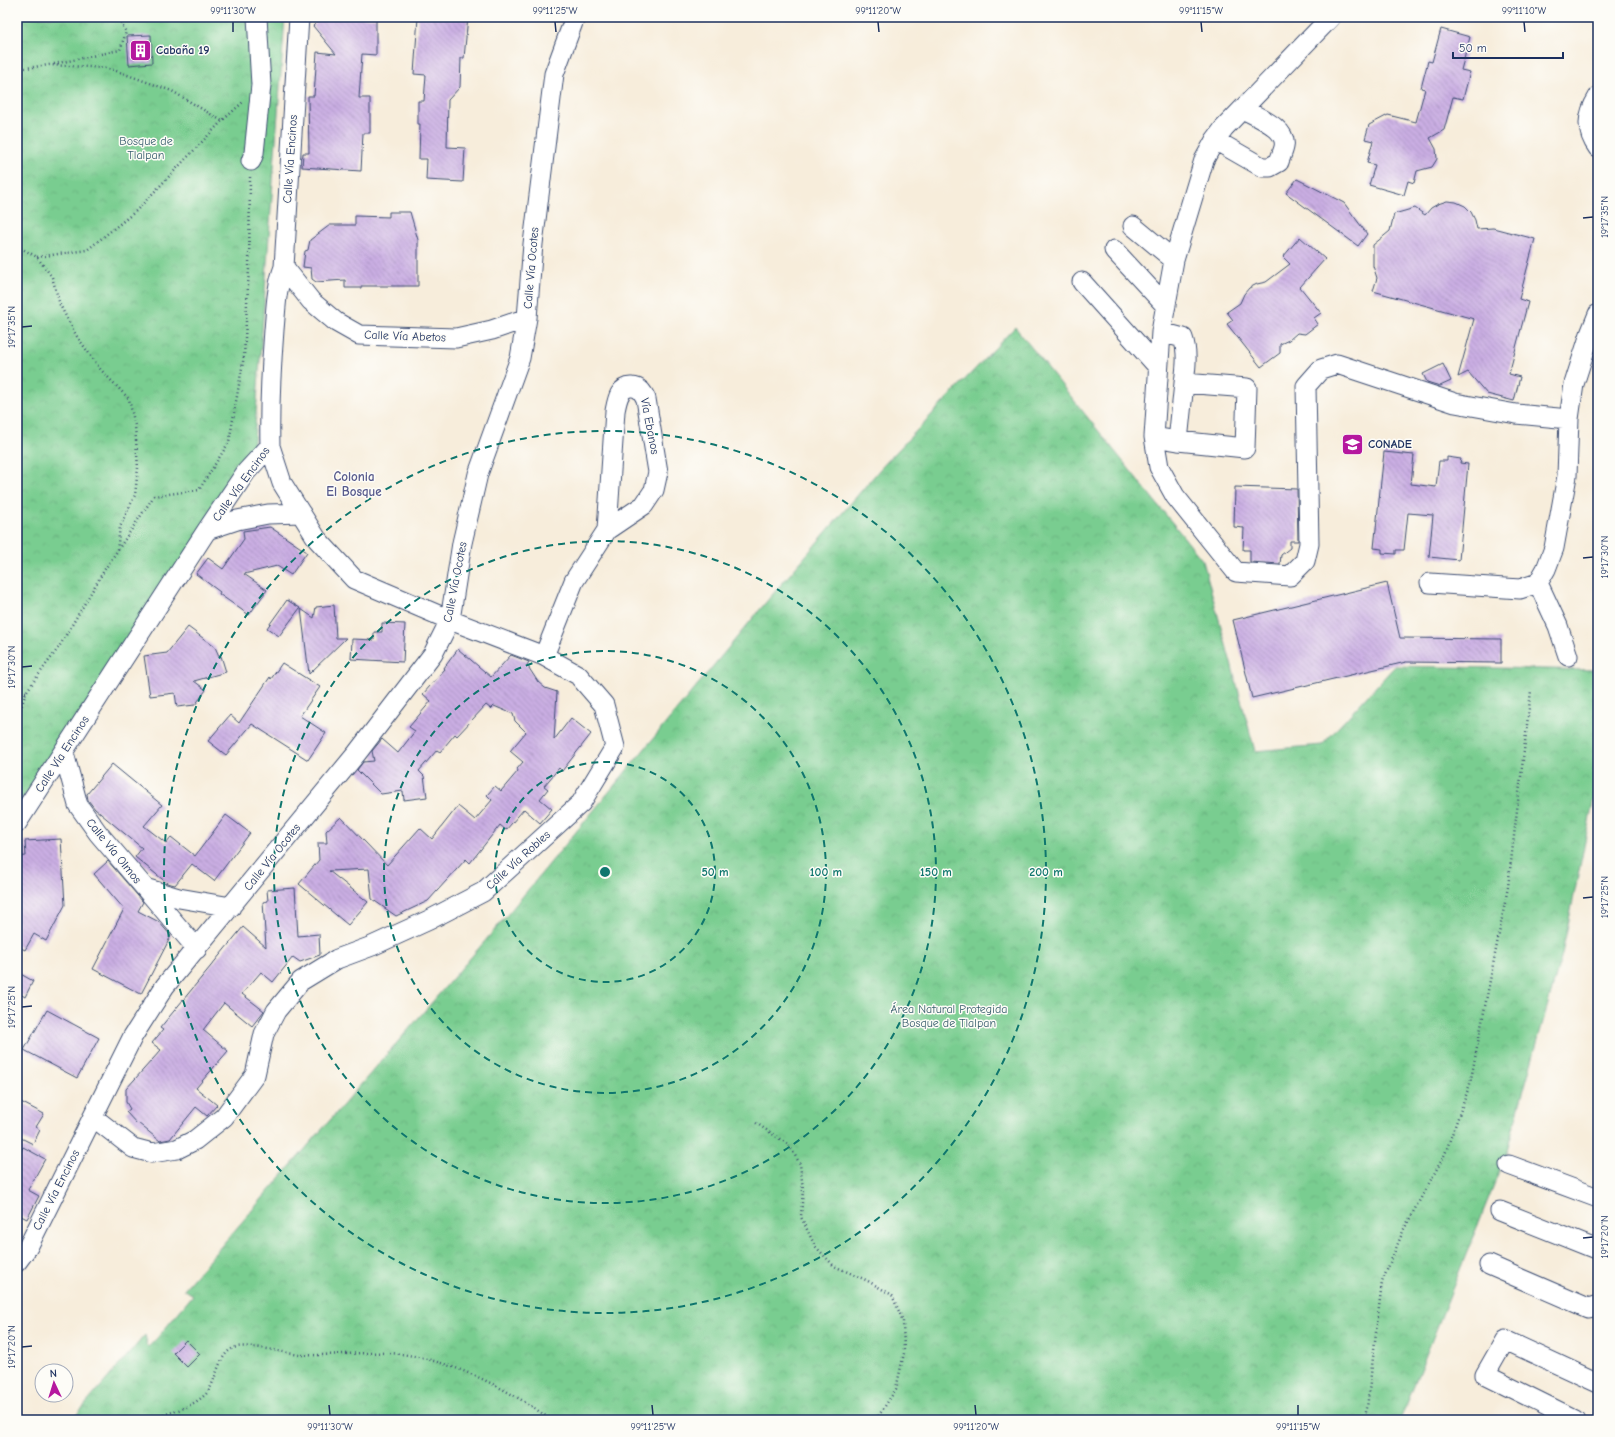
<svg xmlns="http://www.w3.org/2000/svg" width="1615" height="1437" font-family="'Comic Neue',sans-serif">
	<defs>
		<pattern id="park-crowns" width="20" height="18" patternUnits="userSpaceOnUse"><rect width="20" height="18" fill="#79cd90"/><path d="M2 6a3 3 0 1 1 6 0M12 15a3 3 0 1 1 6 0" fill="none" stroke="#68b07f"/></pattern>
		<pattern id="building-back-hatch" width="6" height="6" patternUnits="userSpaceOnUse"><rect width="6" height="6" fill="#caaee3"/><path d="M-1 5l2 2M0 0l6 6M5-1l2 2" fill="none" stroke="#a38ebb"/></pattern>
	</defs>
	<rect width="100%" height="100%" fill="#fdfcf7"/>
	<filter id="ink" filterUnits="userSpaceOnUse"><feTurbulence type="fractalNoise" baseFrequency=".025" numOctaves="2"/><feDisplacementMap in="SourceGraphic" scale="8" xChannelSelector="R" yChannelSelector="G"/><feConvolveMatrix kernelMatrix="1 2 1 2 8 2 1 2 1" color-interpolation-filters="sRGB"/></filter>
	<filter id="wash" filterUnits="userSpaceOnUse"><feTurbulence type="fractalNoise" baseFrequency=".012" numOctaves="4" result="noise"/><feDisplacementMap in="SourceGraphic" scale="16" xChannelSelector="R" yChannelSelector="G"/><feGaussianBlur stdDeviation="0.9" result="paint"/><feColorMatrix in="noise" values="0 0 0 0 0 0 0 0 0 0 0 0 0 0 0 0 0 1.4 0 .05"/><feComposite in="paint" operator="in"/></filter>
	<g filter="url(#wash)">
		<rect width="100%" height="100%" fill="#f7eddb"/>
		<path fill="url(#park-crowns)" stroke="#4a7e77" d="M17 17H285L253 455 17 808Z
			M1015 327 1203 561 1255 751 1322 745 1395 666 1598 670V778L1562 954 1505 1157 1400 1420H72L145 1335 148 1347 158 1337 193 1295 184 1289 498 926 767 601 881 468Z"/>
		<g id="blocks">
			<path fill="url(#building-back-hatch)" d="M322 17 376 18V55L362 54 359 98H370V133H363L361 171 302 167 303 153H309L308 96H314L317 52 336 54 313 26Z
				M418 17H468L464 58H461L460 87 448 100 447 147 465 148 463 182 426 180 427 159H419L420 124H418V101H424L426 75 414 74Z
				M1441 29 1470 37 1461 70 1470 72 1463 99 1453 97 1444 130 1430 138 1436 149 1437 159 1432 167 1417 171 1414 183 1408 181 1404 195 1369 185 1375 165 1367 163 1373 141 1365 139 1369 125 1388 115 1416 122 1425 89 1421 88 1428 61 1432 62Z
				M151 35 152 63 129 65 127 36Z
				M1297 179 1344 203 1367 234 1358 246 1286 193Z
				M1447 201 1456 202 1465 206 1471 212 1475 220 1477 229 1493 228 1535 239 1519 299 1528 302 1509 374 1520 377 1514 401 1487 394 1468 372 1458 377 1474 319 1373 291 1377 278 1373 266V245L1390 231 1394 214 1415 208 1425 215 1431 208 1438 204Z
				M389 212H410L418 240V286H361V288H345V280L316 282 312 279 311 268 303 267 305 251 308 250 310 240 330 225H355V216L389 217Z
				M1300 237 1325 259 1300 287 1321 313 1314 318 1318 324 1305 334 1297 333 1289 340 1280 344V353L1261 367 1227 324 1233 320 1227 312 1240 303 1244 294 1249 288 1257 284 1266 282 1290 264 1283 257Z
				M1443 364 1451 381 1440 386 1427 382 1423 374Z
				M1384 452 1414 455 1411 484 1436 487 1439 461H1447V457L1461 459 1460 463 1468 464 1459 560 1429 557 1433 515 1408 513 1404 550H1396V554L1382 553V549L1374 548Z
				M1235 487 1297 489 1298 541H1290V548L1281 555 1280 564 1250 562V550H1243L1244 528 1234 527Z
				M270 527 307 552 291 575 277 566 244 574 267 590 249 615 219 594 220 592 196 574 208 558 223 569 244 539 243 531Z
				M1387 583 1400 638 1501 639V663L1406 662 1252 698 1233 620Z
				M287 600 300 608 279 636 267 628Z
				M334 605 336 638H346L309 674 301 609 314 618 316 607Z
				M382 623 405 624 403 662 351 659 352 639 374 640V632H382Z
				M188 627 215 647 219 656H221L226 672 194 681 206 690 195 705 177 707 175 693 150 696 144 656 167 653Z
				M458 649 491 677 511 655 529 662 527 665 538 682 545 688 557 692 554 740 571 718 591 734 562 771 559 768 544 786 548 789 540 799 552 809 540 823 524 809 506 830 500 825 470 863 466 859 428 901 396 916 372 899 369 869 329 871 368 902 348 925 299 884 319 860 318 843H327L326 831 341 817 387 865 420 828 432 839 458 806 475 820 492 800 487 795 495 786 501 791 518 771 517 769 523 762 510 751 526 732 515 721 513 714 494 706 491 709 486 705 457 736 455 734 440 752 437 750 419 771 424 776 427 797 404 800 403 791 381 794 357 770 363 762 374 761 372 751 382 739 398 753 415 731 409 727 431 701 423 694 445 669 444 668Z
				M282 663 320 687 300 716 326 733 308 760 252 724 226 755 208 741 230 715 239 723 270 677 271 679Z
				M112 764 162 805 144 826 166 843 171 837 195 856 226 815 250 833 214 881 192 864 175 885 167 883 135 857 142 848 95 809 88 800 87 794Z
				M61 839 65 905 46 941 34 934 25 950 17 946V889L19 890 17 857 26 856 25 841Z
				M108 861 143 902 138 911 159 922 171 936 141 994 93 969 124 909 94 874Z
				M295 888 298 936 319 934 320 955 300 962 293 957 273 982 261 972 242 994 264 1011 252 1026 224 1003 203 1030 228 1051 196 1088 217 1105 207 1116 196 1107 170 1139 160 1141 138 1123 137 1124 126 1112 130 1109 126 1102V1089L161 1050 152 1043 163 1030 160 1028 243 927 266 947 263 902 268 901 267 890Z
				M17 972 33 981 25 997 17 992Z
				M47 1010 99 1038 77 1078 24 1050Z
				M17 1100 44 1114 36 1127 40 1130 33 1144 17 1136Z
				M23 1147 45 1159 28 1190 39 1196 27 1219 17 1214V1158Z
				M186 1340 200 1354 187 1367 173 1353Z"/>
		</g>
	</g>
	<g filter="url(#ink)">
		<use href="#blocks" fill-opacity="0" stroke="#3c4c71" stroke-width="1"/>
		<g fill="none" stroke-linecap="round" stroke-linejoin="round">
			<defs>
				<path id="minor" d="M1331 17 1224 128 1215 140 1204 160 1174 260 1161 332 1154 437 1159 467 1175 496 1236 572 1290 576 1305 561 1309 544 1306 386 1321 369 1337 364 1455 403 1516 414 1569 419
					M1598 97C1587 115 1585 130 1598 148
					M1215 140 1262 167H1270L1279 162C1280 158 1283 152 1284 147 1288 128 1257 117 1243 109
					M251 161 254 153 261 85 257 17
					M1133 226 1174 260
					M1114 250 1166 306
					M284 267 311 301 336 322 359 335 456 338 492 330 527 318
					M1082 282 1158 367
					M1154 437 1178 441 1245 448 1247 388 1184 383C1186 368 1188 352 1183 338L1161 332
					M1178 441 1184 383
					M207 530 237 520 268 514 301 513
					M1430 583 1520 589 1538 583 1546 569 1554 548 1567 476 1569 419 1574 384 1590 334 1598 314
					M1538 583 1558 626 1568 656
					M544 656 574 581 607 530 644 505 654 490 658 472 646 399C643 393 640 387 632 387 619 386 617 401 615 411L607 530
					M64 753 78 805 98 833 145 888 179 898 231 907
					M17 823 207 530 246 472 270 446C269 407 271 369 274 330 276 309 276 288 284 267L299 17
					M145 888 197 949
					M93 1117 133 1148 152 1153 177 1149 195 1140 224 1117 255 1075 264 1034 276 1011 301 981 337 959 372 946 429 920 483 892 581 803 615 747 604 705 578 675 544 656 450 620 354 579 317 539 282 483 270 446
					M1509 1165 1598 1198
					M1500 1211 1598 1250
					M17 1262 28 1247 133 1036 165 986 357 753 433 654 450 620 462 543 478 474 520 358 527 318 533 244 554 74 575 17
					M1489 1265 1588 1308 1598 1305
					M1576 1420 1485 1375 1505 1340 1598 1383"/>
			</defs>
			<use href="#minor" stroke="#3c4c71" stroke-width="21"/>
			<path stroke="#3c4c71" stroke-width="2.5" stroke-dasharray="1 3" stroke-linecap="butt" d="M54 64 120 50 126 32 118 17
				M17 69 49 65 108 68 172 91 222 121
				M17 246 37 257 52 277 60 305 76 335 101 370 129 399 135 426 138 468 135 495 120 527 117 550
				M37 257 87 250 136 211 222 121 243 102
				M17 692H26
				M17 721 26 692 59 647 105 569 154 496 199 490 229 442 244 356 249 269 250 177
				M17 745 18 750 17 769
				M756 1123 789 1145 800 1164 803 1189 801 1217 815 1246 834 1266 866 1280 892 1295 903 1321 904 1353 896 1389 876 1420
				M144 1420C165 1414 188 1410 205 1395 217 1384 217 1351 237 1347 252 1344 284 1353 300 1355 329 1356 359 1352 388 1353 441 1355 509 1388 551 1420
				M1364 1420 1367 1408 1382 1282 1404 1229 1445 1154 1470 1084 1508 887 1531 691"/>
			<use href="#minor" stroke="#fff" stroke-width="19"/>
		</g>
	</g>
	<path fill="none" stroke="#1b2f5e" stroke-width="1.5" d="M233 22V32M555 22 556 32M878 22 879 32M1201 22 1202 32M1524 22 1525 32M1583 218 1593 217M22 327 32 326M1583 558 1593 557M22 667 32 666M1583 898 1593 897M22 1007 32 1006M1583 1238 1593 1237M22 1347 32 1346M329 1405 330 1415M652 1405 653 1415M975 1405 976 1415M1298 1405V1415"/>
	<g fill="none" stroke="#0f766e" stroke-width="2" stroke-dasharray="7 5">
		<circle cx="605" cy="872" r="110"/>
		<circle cx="605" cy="872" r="221"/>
		<circle cx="605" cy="872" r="331"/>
		<circle cx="605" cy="872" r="441"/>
	</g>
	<defs>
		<symbol id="building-square" viewBox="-11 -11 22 22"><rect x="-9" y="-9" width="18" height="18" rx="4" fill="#b5179e" stroke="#fdfcf7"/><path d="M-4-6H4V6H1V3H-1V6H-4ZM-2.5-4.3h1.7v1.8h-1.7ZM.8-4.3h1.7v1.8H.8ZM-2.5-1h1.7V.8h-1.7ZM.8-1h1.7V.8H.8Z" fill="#fff"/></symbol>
		<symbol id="school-square" viewBox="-11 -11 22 22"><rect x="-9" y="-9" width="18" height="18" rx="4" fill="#b5179e" stroke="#fdfcf7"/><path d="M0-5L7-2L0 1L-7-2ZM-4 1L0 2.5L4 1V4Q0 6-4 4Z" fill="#fff"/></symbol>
	</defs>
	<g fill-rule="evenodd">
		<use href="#building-square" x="128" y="38" width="25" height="25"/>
		<use href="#school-square" x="1340" y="432" width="25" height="25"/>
	</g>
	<g text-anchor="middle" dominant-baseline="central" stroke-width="3" stroke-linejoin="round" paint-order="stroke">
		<g font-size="12" font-weight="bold" fill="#1b2f5e" stroke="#fdfcf7" text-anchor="start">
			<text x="156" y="50">Cabaña 19</text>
			<text x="1368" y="444">CONADE</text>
		</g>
		<g font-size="12" fill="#375e6d" stroke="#fdfcf7">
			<text x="146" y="141">Bosque de<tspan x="146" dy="14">Tlalpan</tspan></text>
			<text x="949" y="1009">Área Natural Protegida<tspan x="949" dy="14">Bosque de Tlalpan</tspan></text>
		</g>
		<g font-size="12" fill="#1b2f5e" stroke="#fdfcf7">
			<text transform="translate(290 159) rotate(-86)">Calle Vía Encinos</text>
			<text transform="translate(531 268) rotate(-85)">Calle Vía Ocotes</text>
			<text transform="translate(405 336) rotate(2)">Calle Vía Abetos</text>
			<text transform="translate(650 426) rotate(79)">Vía Ebanos</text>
			<text transform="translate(241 484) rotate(-54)">Calle Vía Encinos</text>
			<text transform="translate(455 582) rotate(-79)">Calle Vía Ocotes</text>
			<text transform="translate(62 754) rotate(-57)">Calle Vía Encinos</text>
			<text transform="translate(114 851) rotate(51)">Calle Vía Olmos</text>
			<text transform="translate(272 857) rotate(-51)">Calle Vía Ocotes</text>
			<text transform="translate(518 860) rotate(-42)">Calle Vía Robles</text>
			<text transform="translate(56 1190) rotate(-63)">Calle Vía Encinos</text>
		</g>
		<g font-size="13" font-weight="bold" fill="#585b8d" stroke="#fdfcf7">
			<text x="354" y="476">Colonia<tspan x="354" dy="15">El Bosque</tspan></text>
		</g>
	</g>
	<circle cx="605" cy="872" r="6" fill="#0f766e" stroke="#fdfcf7" stroke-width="2"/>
	<g font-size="12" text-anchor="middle" font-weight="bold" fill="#0f766e" stroke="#fdfcf7" stroke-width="3" stroke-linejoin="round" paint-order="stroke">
		<text x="715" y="876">50 m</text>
		<text x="826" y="876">100 m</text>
		<text x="936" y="876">150 m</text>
		<text x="1046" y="876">200 m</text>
	</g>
	<rect width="1615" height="1437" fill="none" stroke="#fdfcf7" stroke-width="44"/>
	<g transform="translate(54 1383) rotate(356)"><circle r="19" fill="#fdfcf7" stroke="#a3aaba"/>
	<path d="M0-3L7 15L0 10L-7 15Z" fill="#b5179e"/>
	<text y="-6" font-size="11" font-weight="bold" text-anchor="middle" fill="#1b2f5e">N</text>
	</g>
	<path d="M1453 52v6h110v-6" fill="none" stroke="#1b2f5e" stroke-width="2"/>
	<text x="1459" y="52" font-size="12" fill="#1b2f5e" stroke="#fdfcf7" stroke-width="3" paint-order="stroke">50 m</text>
	<rect x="22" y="22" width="1571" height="1393" fill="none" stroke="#1b2f5e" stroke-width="1.5"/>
	<g font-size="10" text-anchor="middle" fill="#1b2f5e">
		<text x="233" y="14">99°11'30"W</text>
		<text x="555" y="14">99°11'25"W</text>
		<text x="878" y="14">99°11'20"W</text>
		<text x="1201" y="14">99°11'15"W</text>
		<text x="1524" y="14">99°11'10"W</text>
		<text transform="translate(1604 217) rotate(-90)" y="4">19°17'35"N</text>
		<text transform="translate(11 327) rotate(-90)" y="4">19°17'35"N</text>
		<text transform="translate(1604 557) rotate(-90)" y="4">19°17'30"N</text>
		<text transform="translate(11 667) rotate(-90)" y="4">19°17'30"N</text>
		<text transform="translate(1604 897) rotate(-90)" y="4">19°17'25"N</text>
		<text transform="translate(11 1007) rotate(-90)" y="4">19°17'25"N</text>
		<text transform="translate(1604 1237) rotate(-90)" y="4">19°17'20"N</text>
		<text transform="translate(11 1347) rotate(-90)" y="4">19°17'20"N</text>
		<text x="330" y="1430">99°11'30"W</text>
		<text x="653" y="1430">99°11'25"W</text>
		<text x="976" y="1430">99°11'20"W</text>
		<text x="1298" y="1430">99°11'15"W</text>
	</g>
</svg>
